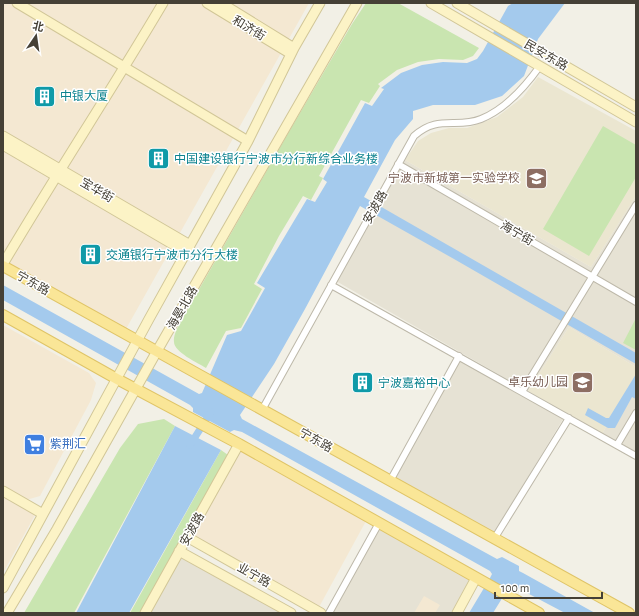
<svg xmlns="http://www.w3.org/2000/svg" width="639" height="616" font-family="'Alegreya Sans','Noto Sans SC',sans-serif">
	<rect width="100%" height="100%" fill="#f2f0e6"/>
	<path fill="#e6e2d4" d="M405 160 591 267 636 196V367L569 327 528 391 336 281Z
		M460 361 563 419 493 535 394 479Z
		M636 374V453L602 434Z
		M378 528 470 579 451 613H331Z
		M181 558 281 613H151Z"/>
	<path fill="#f4e8d2" d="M3 3H309L126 329 3 260Z
		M3 325 89 373 96 383 91 400 40 496 26 500 3 488Z
		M239 450 366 521 318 609 193 537Z
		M3 497 35 515 3 573Z
		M424 596 440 605 435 613H414Z"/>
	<path fill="#ebe6d0" d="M538 77 636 131V196L591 267 405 160 418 141 431 133 449 128H467L497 117 523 97Z
		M569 327 636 367V374L602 434 528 391Z"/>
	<path fill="#c9e5b0" d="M366 3H398L479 48 473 56 463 60 439 59 418 62 397 70 378 84 380 86 369 103 361 100 319 176 323 178 311 200 303 196 279 236 254 284 262 289 241 328 226 331 206 368C198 363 174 352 174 342 173 335 178 327 181 321L290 130 352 24Z
		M603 126 636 145V177L589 256 543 229Z
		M636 318V350L623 343Z
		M164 419 175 426 74 613H24L120 448 138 424Z
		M221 450 228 455 140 613H130Z"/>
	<path fill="#a4caed" d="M513 3H565L538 39 524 76 502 96 475 105H433L413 111V119L395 140 364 197 636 353V364L454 259 360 206 305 309 274 364 240 415 242 419 497 559 502 557 519 566V571L523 573 595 613H565L512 585 509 587 493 613H469L490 578 492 574 490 571 242 432 234 430 230 432 193 412V408L190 405 3 300V285L199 394 202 393 227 335 241 331 265 288 257 283 307 199 315 202 327 182 323 179 365 103 372 106 384 89 381 88 401 73 422 65 443 62 467 63 477 59 483 51 508 6Z
		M636 374V399L632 397 615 428H608L585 415 588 408 606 418H609Z
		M175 426 221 450 129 613H76Z"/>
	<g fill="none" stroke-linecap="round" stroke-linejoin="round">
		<path stroke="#a4caed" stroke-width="7" d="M190 445 211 412"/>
		<defs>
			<path id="street" d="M398 164 636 302
				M331 285 636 456
				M522 392 636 205
				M262 410 414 136C438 114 457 129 481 119 506 109 525 87 540 66
				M617 445 636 413
				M390 481 459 356
				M494 539 569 418
				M329 613 379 523"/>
			<path id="secondary" d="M17 3 248 141
				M207 3 291 54
				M221 3 294 48
				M431 3 636 122
				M457 3 636 107
				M3 136 190 245
				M3 145 186 252
				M3 264C55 176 111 91 163 3
				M3 491 43 514
				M187 537 321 613
				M179 551 291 613
				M3 588 149 319 248 141 294 48 320 3
				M7 613 57 529 157 351 357 3
				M145 613 239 444
				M457 613 476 578"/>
			<path id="primary" d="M3 266 629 613
				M3 315 117 379 239 444 539 613"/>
		</defs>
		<use href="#street" stroke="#bdb8a9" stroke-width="8"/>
		<use href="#secondary" stroke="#d1c697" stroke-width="11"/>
		<use href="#primary" stroke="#dfc467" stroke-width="12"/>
		<use href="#street" stroke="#fff" stroke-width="6"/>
		<use href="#secondary" stroke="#fcf3c6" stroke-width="9"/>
		<use href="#primary" stroke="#fae697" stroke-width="10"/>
	</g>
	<defs>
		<symbol id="building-square" viewBox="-11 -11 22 22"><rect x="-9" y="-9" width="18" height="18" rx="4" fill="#0f9aa8" stroke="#fff"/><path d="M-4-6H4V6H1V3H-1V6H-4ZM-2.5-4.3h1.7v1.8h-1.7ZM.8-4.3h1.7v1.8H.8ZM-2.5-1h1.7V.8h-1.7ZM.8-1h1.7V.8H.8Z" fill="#fff"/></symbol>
		<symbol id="school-square" viewBox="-11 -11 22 22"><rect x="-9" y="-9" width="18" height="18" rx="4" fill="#8d6e63" stroke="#fff"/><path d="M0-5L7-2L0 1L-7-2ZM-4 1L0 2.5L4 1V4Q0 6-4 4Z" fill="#fff"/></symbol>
		<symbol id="supermarket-square" viewBox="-11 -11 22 22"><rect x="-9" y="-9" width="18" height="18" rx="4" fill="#3f7fe0" stroke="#fff"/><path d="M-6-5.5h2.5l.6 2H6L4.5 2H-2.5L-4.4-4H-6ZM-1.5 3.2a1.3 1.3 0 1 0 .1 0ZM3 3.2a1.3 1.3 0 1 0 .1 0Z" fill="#fff"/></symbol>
	</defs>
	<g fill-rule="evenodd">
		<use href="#building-square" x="32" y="84" width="25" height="25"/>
		<use href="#building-square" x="146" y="146" width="25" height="25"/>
		<use href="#school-square" x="524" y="166" width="25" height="25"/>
		<use href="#building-square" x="78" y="242" width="25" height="25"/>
		<use href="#school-square" x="570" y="370" width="25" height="25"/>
		<use href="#building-square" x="350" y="370" width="25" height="25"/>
		<use href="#supermarket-square" x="22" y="432" width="25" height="25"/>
	</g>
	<g text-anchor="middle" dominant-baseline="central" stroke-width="3" stroke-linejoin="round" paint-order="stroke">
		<g font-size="12" fill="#454036" stroke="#fff">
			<text transform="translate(249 28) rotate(31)">和济街</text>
			<text transform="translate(546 55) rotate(30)">民安东路</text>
			<text transform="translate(97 190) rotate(30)">宝华街</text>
			<text transform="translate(375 207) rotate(-61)">安波路</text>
			<text transform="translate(517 233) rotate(30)">海宁街</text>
			<text transform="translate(33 283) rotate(29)">宁东路</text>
			<text transform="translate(182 308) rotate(-60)">海晏北路</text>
			<text transform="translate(316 440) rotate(29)">宁东路</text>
			<text transform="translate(192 529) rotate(-61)">安波路</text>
			<text transform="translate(254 575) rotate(29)">业宁路</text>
		</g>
		<g font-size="12" fill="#0d838f" stroke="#fff" text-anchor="start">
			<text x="60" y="96">中银大厦</text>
			<text x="174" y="159">中国建设银行宁波市分行新综合业务楼</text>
			<text x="106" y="255">交通银行宁波市分行大楼</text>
			<text x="378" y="383">宁波嘉裕中心</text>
		</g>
		<g font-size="12" fill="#785e54" stroke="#fff" text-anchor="end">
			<text x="520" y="178">宁波市新城第一实验学校</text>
			<text x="568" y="382">卓乐幼儿园</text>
		</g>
		<g font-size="12" fill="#366cbe" stroke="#fff" text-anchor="start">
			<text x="50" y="444">紫荆汇</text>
		</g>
	</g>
	<rect width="639" height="616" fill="none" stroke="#454036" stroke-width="8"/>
	<g transform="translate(36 36) rotate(13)" stroke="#ffffff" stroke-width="3" paint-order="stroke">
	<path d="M0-3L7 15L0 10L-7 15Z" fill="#454036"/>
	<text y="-6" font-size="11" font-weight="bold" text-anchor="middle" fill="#454036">北</text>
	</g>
	<path d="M495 592v6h107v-6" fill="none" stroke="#454036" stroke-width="2"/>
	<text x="501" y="592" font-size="12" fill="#454036" stroke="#ffffff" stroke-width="3" paint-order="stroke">100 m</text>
</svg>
